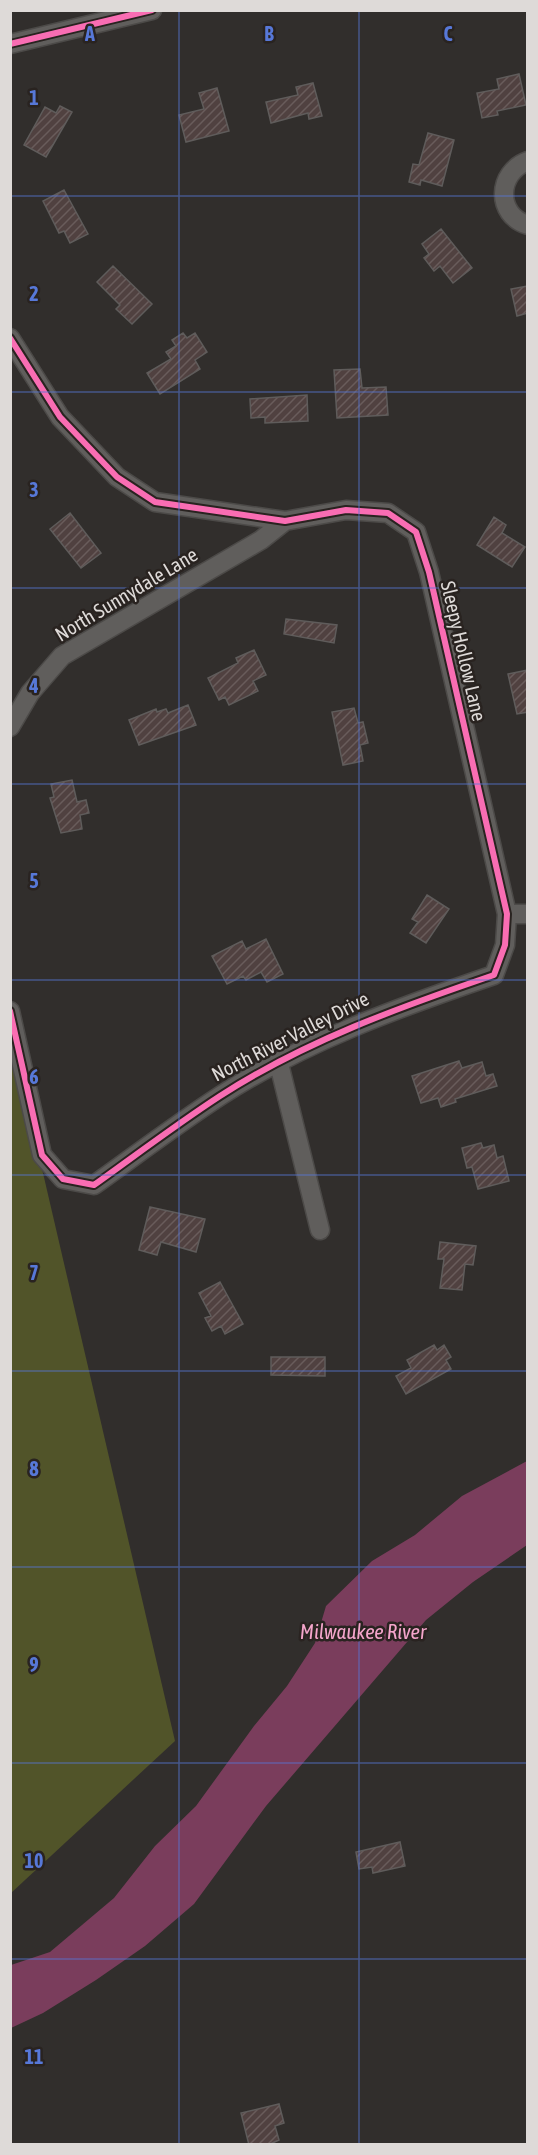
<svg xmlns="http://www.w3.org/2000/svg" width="538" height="2155" font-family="'Asap Condensed',sans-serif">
	<defs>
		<pattern id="building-hatch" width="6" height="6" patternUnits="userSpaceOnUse" patternTransform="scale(1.5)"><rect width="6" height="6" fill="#504140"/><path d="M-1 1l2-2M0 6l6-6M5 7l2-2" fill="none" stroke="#695c5b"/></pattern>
	</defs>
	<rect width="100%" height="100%" fill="#312e2c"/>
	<path fill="#515429" d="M10 1031 175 1741 11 1893H10Z"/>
	<path fill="#7a3d5c" d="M527 1461V1545L473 1582 426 1620 266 1806 194 1904 145 1946 96 1980 43 2013 11 2028V1965L50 1952 114 1898 155 1846 196 1806 254 1726 287 1686 315 1643 326 1606 372 1561 415 1535 462 1496Z"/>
	<path fill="url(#building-hatch)" stroke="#5f5c5b" stroke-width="1.5" d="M519 74 526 105 497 111 498 115 482 118 477 93 499 89 497 79Z
		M313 83 322 116 309 119 308 113 271 123 266 102 298 95 296 87Z
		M217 88 229 131 186 142 179 115 204 109 199 93Z
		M60 106 72 112 46 157 24 145 45 107 56 113Z
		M428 133 454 140 442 186 421 180 420 185 409 182 413 164 419 165Z
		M64 190 88 234 70 243 64 231 59 233 43 201Z
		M441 229 472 268 453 283 440 266 434 271 424 258 429 254 422 244Z
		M113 266 152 304 132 324 116 309 120 305 97 282Z
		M528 286V313L517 316 511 289Z
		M183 333 187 338 195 333 207 352 195 360 200 369 160 394 147 373 171 359 166 352 176 346 172 340Z
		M360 369 362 388 386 387 388 415 337 418 334 370Z
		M307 395 308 421 265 423V417L251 418 250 399Z
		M70 513 101 553 81 568 50 529Z
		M494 517 506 525 502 533 525 547 512 567 477 545Z
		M286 619 337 625 334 643 284 634Z
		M254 650 266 675 253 681 258 691 229 705 225 697 219 700 208 678 238 663 236 658Z
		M528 670V712L517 714 508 674Z
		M188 705 196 725 139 745 129 720 156 709 157 712 166 709 168 713Z
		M354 708 358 723 363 722 368 743 360 745 363 761 343 765 332 712Z
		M72 780 77 802 86 800 89 813 80 815 82 829 61 833 50 798 54 797 51 784Z
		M427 895 449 909 426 943 410 933 418 922 412 919Z
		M266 939 283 974 267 982 261 972 246 980 243 976 227 984 212 956 242 941 246 949Z
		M459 1061 462 1068 482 1062 486 1076 493 1074 497 1086 455 1099 456 1102 441 1107 438 1098 421 1103 412 1076Z
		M481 1143 483 1148 494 1145 497 1158 503 1156 509 1181 478 1189 472 1167 467 1168 462 1148Z
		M150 1207 205 1219 196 1252 161 1242 157 1255 139 1250Z
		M440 1242 476 1246 473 1265 465 1264 462 1290 440 1288 444 1259H438Z
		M220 1282 243 1324 225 1334 221 1326 212 1331 205 1318 211 1316 199 1293Z
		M434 1345 437 1350 444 1345 451 1357 446 1360 451 1369 406 1394 396 1376 411 1368 407 1360Z
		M271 1357H325V1376L271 1375Z
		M400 1842 405 1866 373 1873 372 1867 359 1869 356 1852Z
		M279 2104 284 2123 275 2126 279 2140 268 2145H249L241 2113Z"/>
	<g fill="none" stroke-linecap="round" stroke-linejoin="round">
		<defs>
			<path id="minor" d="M10 44 152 10
				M528 161C497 172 495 215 528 225
				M10 338 60 417 117 477 155 502 285 521 346 510 388 513 416 532 429 572 507 914 505 945 494 975C400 1007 305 1041 220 1096 177 1124 136 1155 94 1185L63 1179 42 1155 10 1011
				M10 727 30 693 62 656 261 540 285 521
				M507 914H528
				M279 1064 320 1230"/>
		</defs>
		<use href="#minor" stroke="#4c4a48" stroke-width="21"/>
		<use href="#minor" stroke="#605e5c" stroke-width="18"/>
		<defs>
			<path id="cycleway" d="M10 44 152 10
				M10 338 60 417 117 477 155 502 285 521 346 510 388 513 416 532 429 572 507 914 505 945 494 975C400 1007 305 1041 220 1096 177 1124 136 1155 94 1185L63 1179 42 1155 10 1011"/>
		</defs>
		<use href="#cycleway" stroke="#292320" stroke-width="10"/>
		<use href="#cycleway" stroke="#f96db3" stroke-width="6"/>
	</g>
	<path fill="none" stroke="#5778d8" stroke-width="1.5" stroke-opacity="0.55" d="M179 10V2144M359 10V2144M10 196H528M10 392H528M10 588H528M10 784H528M10 980H528M10 1175H528M10 1371H528M10 1567H528M10 1763H528M10 1959H528"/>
	<g text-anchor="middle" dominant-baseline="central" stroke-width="5" stroke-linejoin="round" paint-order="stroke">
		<g font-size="20" fill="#dedad8" stroke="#292320">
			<text transform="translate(126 594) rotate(-31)">North Sunnydale Lane</text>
			<text transform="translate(464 651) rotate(77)">Sleepy Hollow Lane</text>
			<text transform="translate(290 1036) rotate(-27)">North River Valley Drive</text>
		</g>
		<g font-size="21" font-style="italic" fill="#f4a5cb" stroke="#292320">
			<text x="363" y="1631">Milwaukee River</text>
		</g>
	</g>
	<g font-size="20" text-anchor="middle" font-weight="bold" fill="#5778d8" stroke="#292320" stroke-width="5" stroke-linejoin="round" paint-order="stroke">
		<text x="90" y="41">A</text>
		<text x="269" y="41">B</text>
		<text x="448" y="41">C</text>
		<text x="34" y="105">1</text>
		<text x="34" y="301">2</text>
		<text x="34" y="497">3</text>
		<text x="34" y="693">4</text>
		<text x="34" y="888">5</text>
		<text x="34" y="1084">6</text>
		<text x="34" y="1280">7</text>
		<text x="34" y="1476">8</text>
		<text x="34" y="1672">9</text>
		<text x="34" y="1868">10</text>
		<text x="34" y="2064">11</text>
	</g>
	<rect width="538" height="2155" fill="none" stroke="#dedad8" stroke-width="24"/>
</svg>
